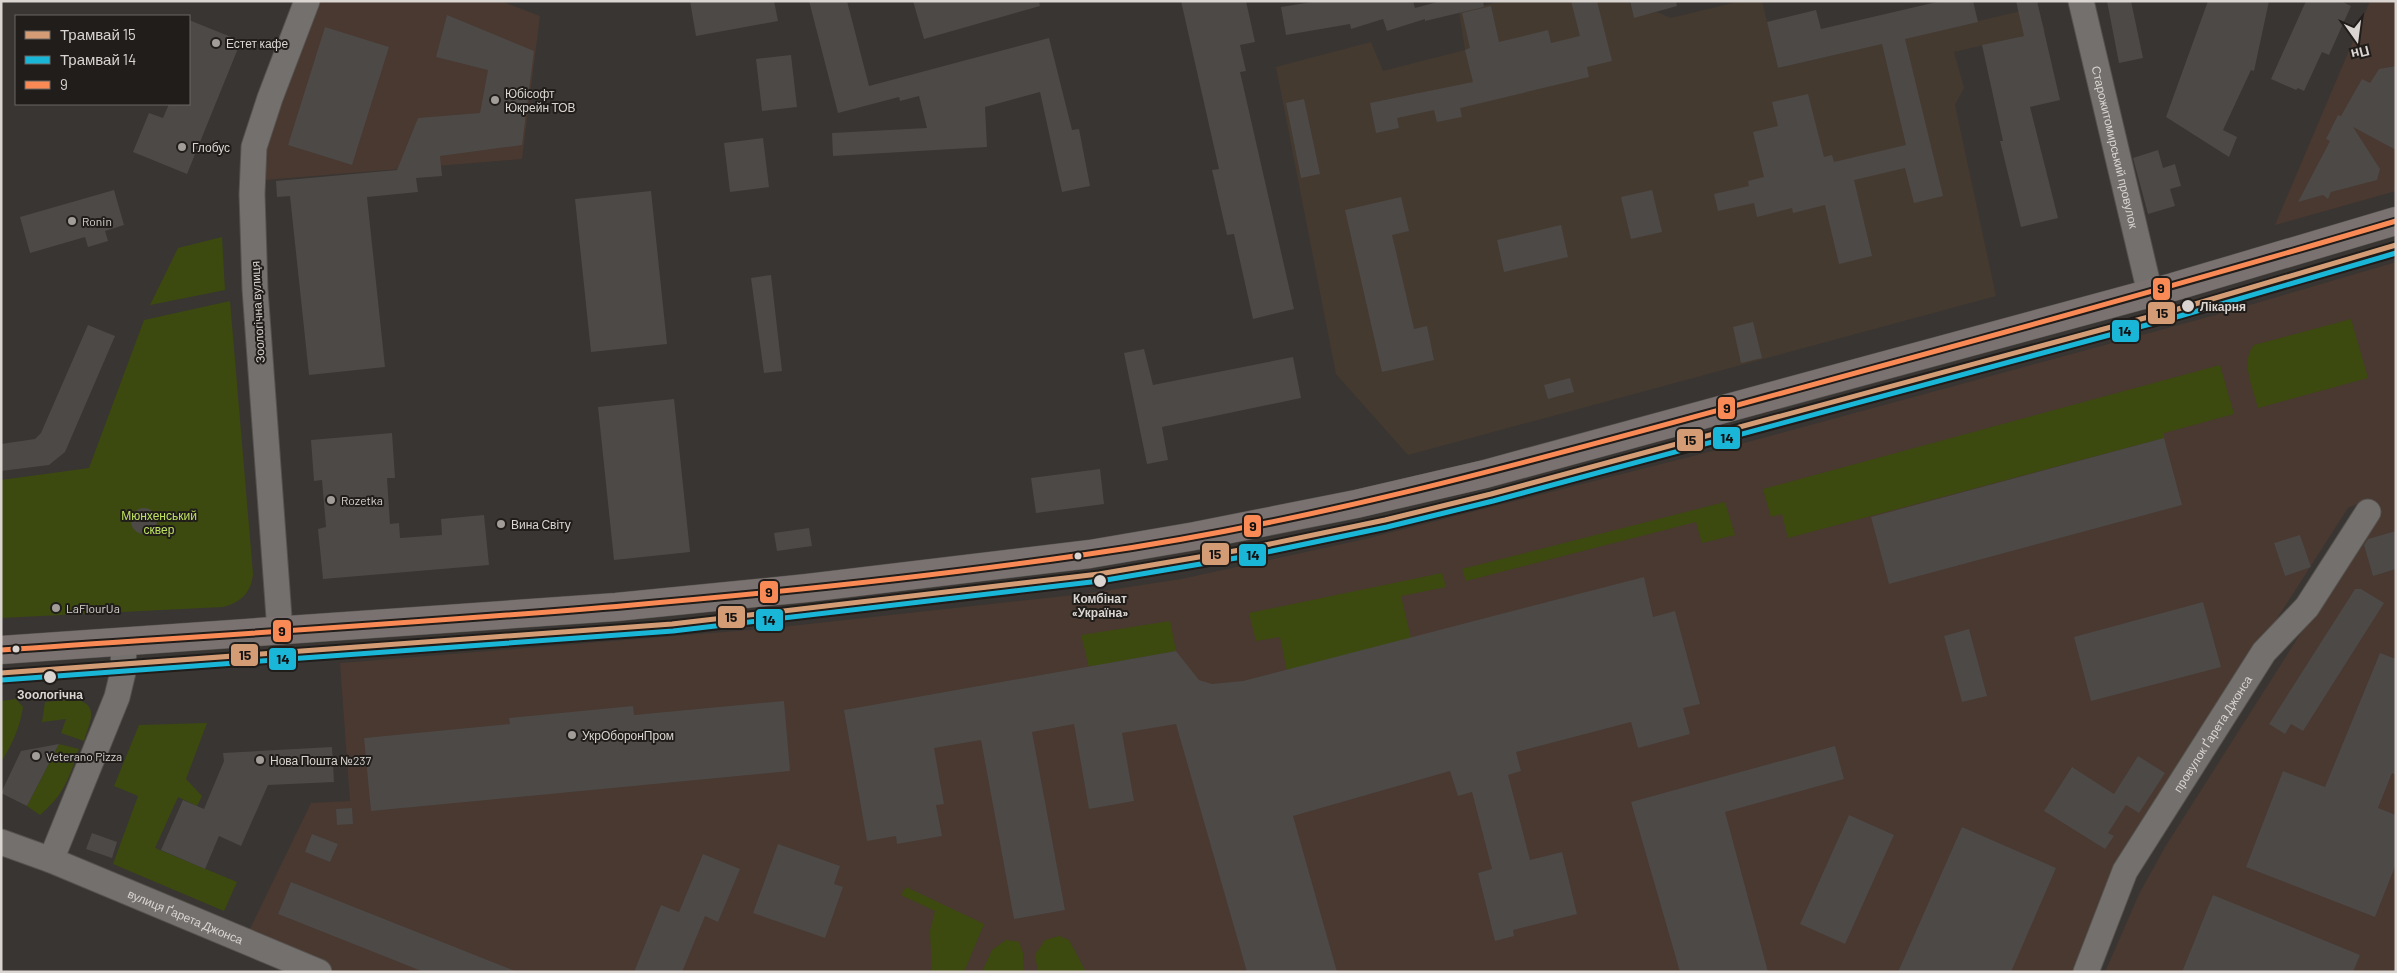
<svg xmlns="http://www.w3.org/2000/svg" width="2397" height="973" font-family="Barlow,sans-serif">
	<rect width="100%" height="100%" fill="#393532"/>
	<path fill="#493930" d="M321 1H501L540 16 522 159 265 180 264 150Z
		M2370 1H2396V191L2275 225Z
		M2396 262V972H2105L2140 892 2165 847 2375 516 2369 499 2348 508 2119 865 2076 972H334L247 935 311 803 350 801 340 663 772 628 1083 594 1181 579 1365 539 1744 443 2219 314Z"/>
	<path fill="#453a30" d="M1501 1H1629L1634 17 1657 12 1671 18 1741 1H1762L1778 68 2038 7 2045 31 1954 52 1964 88 1955 105 1996 296 1408 455 1336 374 1276 67 1371 42 1383 71 1465 50 1459 12Z"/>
	<path fill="#3c4a0f" d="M222 237 225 290 150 305 178 248Z
		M230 301 253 574C251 593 241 602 223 607L1 618V480L89 468 144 320Z
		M2351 319 2368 378 2258 408C2253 388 2240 362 2254 345Z
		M2220 365 2234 414 2164 433V438L1788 538 1782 514 1771 517 1763 489Z
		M1725 502 1735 535 1702 543 1696 522 1466 581 1462 569Z
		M1442 573 1446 587 1401 596 1411 638 1287 671 1280 637 1256 641 1249 613Z
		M1170 621 1176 651 1089 667 1081 635Z
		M16 699 23 707C20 727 12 745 1 762V701Z
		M75 699C101 705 89 723 84 741L61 733 66 719 42 722 45 702Z
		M207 723 186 779 202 796 197 806 178 797 155 848 237 882 224 911 113 864 138 796 114 786 139 725Z
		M59 744 79 749C68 780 65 793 40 815L27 806Z
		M906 887 984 924 964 972H932L930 931 935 911 901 895Z
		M1059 936 1069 940 1086 972H1038L1035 955 1045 940Z
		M1006 940 1019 942 1023 953 1024 972H982L992 950Z"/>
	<path fill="#4c4947" d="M690 1H774L778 21 696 36Z
		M809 1H847L869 86 1049 38 1072 130 1079 129 1090 186 1062 192 1040 92 985 107 987 147 833 156 832 133 927 128 919 96 900 101 899 97 838 113Z
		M913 1H1039L1040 6 924 39Z
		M1181 1H1246L1255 42 1240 45 1246 71 1240 72 1294 309 1253 319 1234 234 1227 235 1212 170 1219 169Z
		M1318 1H1413L1415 8 1441 1H1483L1484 7 1425 21V19L1387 31 1383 19 1351 29 1350 24 1286 35 1281 7Z
		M1571 1H1597L1612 61 1587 67 1589 77 1460 108 1462 117 1437 122 1434 110 1397 118 1399 128 1376 133 1370 103 1473 82 1465 50 1470 48 1462 13 1491 6 1499 42 1548 30 1551 43 1580 36Z
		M1630 1H1676L1677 6 1634 18Z
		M1941 1H1973L1978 22 1905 39 1943 196 1914 203 1905 168 1854 180 1872 256 1839 264 1825 205 1793 213 1792 208 1757 217 1754 203 1718 211 1714 194 1749 186 1748 181 1764 177 1753 132 1778 126 1772 102 1808 94 1824 157 1832 155 1834 162 1906 145 1882 44 1778 68 1767 22 1816 10 1821 29Z
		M2016 1H2037L2060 100 2030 107 2058 218 2021 227 2000 141H2003L1982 45 2024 36Z
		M2107 1H2131L2143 58 2119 63Z
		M2208 1H2269L2254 71 2251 70 2223 130 2237 137 2229 157 2166 117Z
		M2306 1H2341L2351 6 2329 55 2322 52 2304 91 2298 88 2296 90 2271 79Z
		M447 15 534 51 522 145 440 156 442 176 416 178 418 192 367 197 385 367 309 375 290 196 277 197 276 181 397 170 418 118 480 113 488 70 436 57Z
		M189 20 241 41 187 174 133 152 149 113 163 118 169 104H189Z
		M325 27 389 47 352 165 288 145Z
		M791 55 797 107 762 111 756 59Z
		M2396 66V150L2353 127 2380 169 2377 180 2331 192 2328 199 2323 195 2298 202 2330 141 2326 139 2338 115 2341 116 2362 79 2370 83 2379 69Z
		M1304 99 1320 174 1301 178 1286 103Z
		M763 138 769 187 730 192 724 143Z
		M2158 150 2163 168 2175 164 2181 186 2170 189 2175 206 2148 214 2133 158Z
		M114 190 124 225 105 231 108 241 88 247 85 237 30 253 20 217Z
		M1652 190 1662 232 1631 239 1621 197Z
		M651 191 667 344 591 352 575 199Z
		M1401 197 1409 231 1392 235 1414 329 1427 326 1434 360 1382 372 1345 210Z
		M1561 225 1568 257 1504 272 1497 240Z
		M771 275 782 371 764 373 751 278Z
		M1753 322 1762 358 1741 363 1733 327Z
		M88 325 115 336 65 452 49 465 1 471V444L35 439 41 433Z
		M1144 349 1153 385 1293 357 1301 398 1162 427 1168 460 1147 464 1124 353Z
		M1570 378 1574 392 1548 399 1544 385Z
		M674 399 690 552 614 560 598 407Z
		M392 433 395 478H387L390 524 399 523 400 538 442 535 441 519 484 515 489 565 323 579 318 529 326 527 322 480 314 481 311 440Z
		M2164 438 2182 505 1889 584 1871 517Z
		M1100 469 1104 504 1036 513 1031 478Z
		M131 521a13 13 0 1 1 26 0a13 13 0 1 1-26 0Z
		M809 528 812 546 777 551 774 533Z
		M2396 531V569L2373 576 2364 545 2368 539Z
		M2300 535 2311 567 2285 576 2274 543Z
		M1644 577 1653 617 1675 611 1700 704 1683 708 1690 734 1638 748 1631 722 1516 752 1521 771 1508 775 1530 860 1562 852 1577 914 1513 930 1514 936 1495 941 1478 873 1492 869 1472 792 1458 796 1450 771 1293 816 1337 972H1247L1176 724 1122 733 1134 801 1089 809 1074 724 1032 732 1065 910 1014 919 981 740 934 748 944 804 936 805 942 836 897 844 896 836 867 841 844 710 1176 651 1199 680 1212 684 1243 681Z
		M2355 589H2361L2384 603 2303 731 2291 724 2285 734 2269 724Z
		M2203 602 2221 667 2091 701 2074 637Z
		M1969 629 1987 696 1962 702 1944 636Z
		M2380 653 2396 659V775L2392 773 2378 808 2396 815V864L2375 917 2246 867 2283 771 2325 787Z
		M784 701 790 771 371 811 364 738 510 724 509 718 633 706 634 715Z
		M59 744 27 806 1 793 21 751Z
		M1835 746 1844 779 1725 812 1768 972H1680L1631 802Z
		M332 747 334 782 268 785 241 846 219 836 205 869 161 850 183 800 204 809 224 761 223 753Z
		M2138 756 2165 773 2139 813 2126 805 2108 833 2114 836 2105 849 2044 811 2072 767 2114 794Z
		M352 808 353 824 337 825 336 809Z
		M1849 815 1894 835 1845 944 1800 924Z
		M1962 827 2056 868 2011 972H1898Z
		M92 833 117 842 112 858 86 849Z
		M312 834 338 844 330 862 305 852Z
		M778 844 840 866 834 884 843 887 825 938 753 913Z
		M703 854 740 869 718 922 705 916 682 972H634L661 905 679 912Z
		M291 882 515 971V972H424L278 914Z
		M2213 895 2360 955 2353 972H2182Z"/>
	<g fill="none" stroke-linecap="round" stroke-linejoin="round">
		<defs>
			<g id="minor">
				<path id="s1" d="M2081 1 2150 293"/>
				<path d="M280 631 255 289 252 194 254 147 270 98 307 1"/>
				<path id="s2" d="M1 842 51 860 319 972"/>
				<path d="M51 860 117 697 123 672 124 641"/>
				<path id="s3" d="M2086 972 2125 871 2264 652 2307 607 2368 512"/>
			</g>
			<path id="major" d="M1 650 616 607 807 588 1090 554 1195 536 1356 504 1485 474 2173 287 2396 221"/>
		</defs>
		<use href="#minor" stroke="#55524e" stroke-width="27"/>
		<use href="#major" stroke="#55524e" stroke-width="29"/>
		<use href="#minor" stroke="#73706e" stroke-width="25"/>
		<use href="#major" stroke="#7a7171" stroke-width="28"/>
		<defs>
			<path id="bus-1" d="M1 650C364 625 728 606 1089 554 1308 523 1521 464 1734 406 1955 346 2176 286 2396 221"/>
		</defs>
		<use href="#bus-1" stroke="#201d1a" stroke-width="9"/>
		<use href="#bus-1" stroke="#f98a56" stroke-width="5"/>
		<defs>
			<path id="tram-1" d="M1 673 672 624 1099 574 1246 549 1385 520 1491 494 2178 309 2396 245"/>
			<path id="tram-2" d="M2 680 673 631 1100 581 1248 556 1387 527 1493 501 2180 316 2396 253"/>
		</defs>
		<use href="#tram-1" stroke="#201d1a" stroke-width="9"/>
		<use href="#tram-2" stroke="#201d1a" stroke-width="9"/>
		<use href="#tram-1" stroke="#d39c74" stroke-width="5"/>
		<use href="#tram-2" stroke="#1ab6d8" stroke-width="5"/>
	</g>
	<g fill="#a29d99" stroke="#201d1a" stroke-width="2">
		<circle cx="216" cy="43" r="5"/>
		<circle cx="495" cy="100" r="5"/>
		<circle cx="182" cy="147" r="5"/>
		<circle cx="72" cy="221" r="5"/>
		<circle cx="331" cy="500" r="5"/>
		<circle cx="501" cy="524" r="5"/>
		<circle cx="56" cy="608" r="5"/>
		<circle cx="572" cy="735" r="5"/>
		<circle cx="36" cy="756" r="5"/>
		<circle cx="260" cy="760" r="5"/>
	</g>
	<g fill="#dad5d1" stroke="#201d1a" stroke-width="2">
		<circle cx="2188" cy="306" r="7"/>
		<circle cx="1078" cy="556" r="4.5"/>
		<circle cx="1100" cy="581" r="7"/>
		<circle cx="16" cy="649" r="4.5"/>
		<circle cx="50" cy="677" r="7"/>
	</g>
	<g text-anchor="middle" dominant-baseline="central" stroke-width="4" stroke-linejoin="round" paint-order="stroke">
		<g font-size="12" fill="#dad5d1" stroke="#201d1a" text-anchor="start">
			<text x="226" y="43">Естет кафе</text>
			<text x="505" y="93">Юбісофт<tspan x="505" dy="14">Юкрейн ТОВ</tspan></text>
			<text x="192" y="147">Глобус</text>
			<text x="82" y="221">Ronin</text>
			<text x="341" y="500">Rozetka</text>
			<text x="511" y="524">Вина Світу</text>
			<text x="66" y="608">LaFlourUa</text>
			<text x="582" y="735">УкрОборонПром</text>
			<text x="46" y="756">Veterano Pizza</text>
			<text x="270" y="760">Нова Пошта №237</text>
		</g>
		<g font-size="12" fill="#dad5d1" stroke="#201d1a">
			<text stroke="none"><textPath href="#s1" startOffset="150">Старожитомирський провулок</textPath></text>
			<text transform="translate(257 312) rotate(-93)">Зоологічна вулиця</text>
			<text stroke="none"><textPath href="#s3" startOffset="271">провулок Ґарета Джонса</textPath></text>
			<text stroke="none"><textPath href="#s2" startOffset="199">вулиця Ґарета Джонса</textPath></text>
		</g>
		<g font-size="12" font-weight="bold" fill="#dad5d1" stroke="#201d1a">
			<text x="2200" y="306" text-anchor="start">Лікарня</text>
			<text x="1100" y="598">Комбінат<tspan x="1100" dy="14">«Україна»</tspan></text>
			<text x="50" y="694">Зоологічна</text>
		</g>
		<g font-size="12" fill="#bee161" stroke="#201d1a">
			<text x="159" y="515">Мюнхенський<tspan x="159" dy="14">сквер</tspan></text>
		</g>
	</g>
	<g stroke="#201d1a" stroke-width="2">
		<rect x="2152" y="277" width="19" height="24" rx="5" fill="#f98a56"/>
		<rect x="2147" y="301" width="29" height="24" rx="5" fill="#d39c74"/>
		<rect x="2111" y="319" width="29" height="24" rx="5" fill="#1ab6d8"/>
		<rect x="1717" y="396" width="19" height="24" rx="5" fill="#f98a56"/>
		<rect x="1712" y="426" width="29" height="24" rx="5" fill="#1ab6d8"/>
		<rect x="1676" y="428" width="28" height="24" rx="5" fill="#d39c74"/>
		<rect x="1243" y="514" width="19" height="24" rx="5" fill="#f98a56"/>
		<rect x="1201" y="542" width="29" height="24" rx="5" fill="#d39c74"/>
		<rect x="1238" y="543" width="29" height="24" rx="5" fill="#1ab6d8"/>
		<rect x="759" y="580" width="20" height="24" rx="5" fill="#f98a56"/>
		<rect x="717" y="605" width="29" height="24" rx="5" fill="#d39c74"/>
		<rect x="755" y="608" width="29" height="24" rx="5" fill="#1ab6d8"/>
		<rect x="272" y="619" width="20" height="24" rx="5" fill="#f98a56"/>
		<rect x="230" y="643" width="29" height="24" rx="5" fill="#d39c74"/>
		<rect x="268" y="647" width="29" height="24" rx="5" fill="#1ab6d8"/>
	</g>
	<g font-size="14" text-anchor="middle" font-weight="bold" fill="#111">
		<text x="2161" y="293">9</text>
		<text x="2162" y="318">15</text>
		<text x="2125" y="336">14</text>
		<text x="1727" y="413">9</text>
		<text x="1727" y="443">14</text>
		<text x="1690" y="445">15</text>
		<text x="1253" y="531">9</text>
		<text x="1215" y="559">15</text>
		<text x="1253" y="560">14</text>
		<text x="769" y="597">9</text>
		<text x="731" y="622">15</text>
		<text x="769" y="625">14</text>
		<text x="282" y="636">9</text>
		<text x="245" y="660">15</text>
		<text x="283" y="664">14</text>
	</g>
	<rect width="2397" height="973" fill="none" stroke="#dad5d1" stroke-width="5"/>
	<rect x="15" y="15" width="175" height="90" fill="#201d1a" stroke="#6a6763"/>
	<rect x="25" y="31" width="25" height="8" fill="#d39c74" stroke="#6a6763"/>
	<text x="60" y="40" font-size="15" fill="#dad5d1">Трамвай 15</text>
	<rect x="25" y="56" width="25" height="8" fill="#1ab6d8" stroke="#6a6763"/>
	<text x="60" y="65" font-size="15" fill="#dad5d1">Трамвай 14</text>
	<rect x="25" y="81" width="25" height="8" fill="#f98a56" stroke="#6a6763"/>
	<text x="60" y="90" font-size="15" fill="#dad5d1">9</text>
	<g transform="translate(2357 40) rotate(166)" stroke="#201d1a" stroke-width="4" paint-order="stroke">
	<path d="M0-4L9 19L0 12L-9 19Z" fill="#dad5d1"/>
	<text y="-8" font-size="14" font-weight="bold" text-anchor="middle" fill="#dad5d1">Пн</text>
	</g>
</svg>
